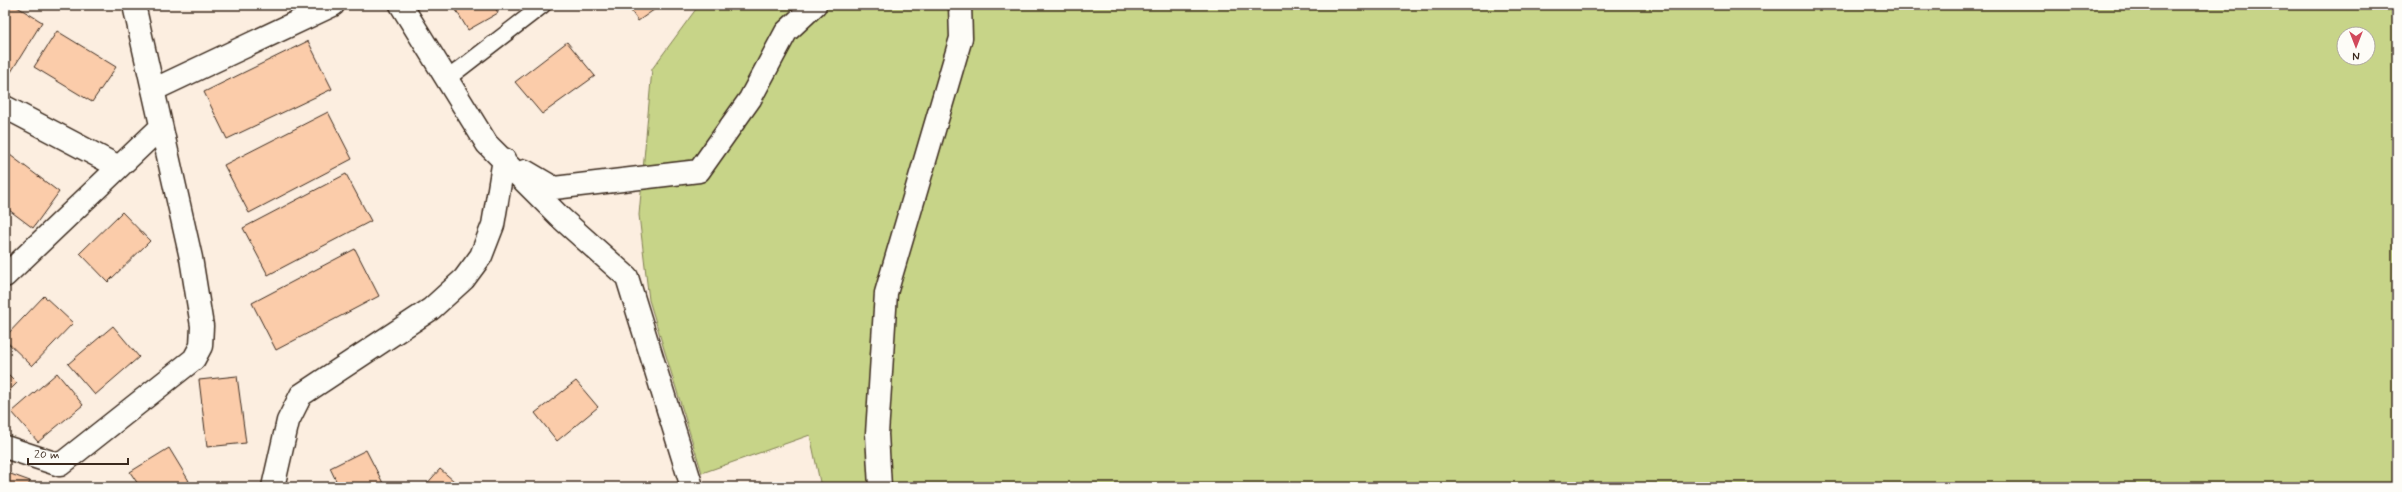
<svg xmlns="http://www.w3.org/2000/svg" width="2402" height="492" font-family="Mynerve,sans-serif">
	<rect width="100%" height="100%" fill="#fceee0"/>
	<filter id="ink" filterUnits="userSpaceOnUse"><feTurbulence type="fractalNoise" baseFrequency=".025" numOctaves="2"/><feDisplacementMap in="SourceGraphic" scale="8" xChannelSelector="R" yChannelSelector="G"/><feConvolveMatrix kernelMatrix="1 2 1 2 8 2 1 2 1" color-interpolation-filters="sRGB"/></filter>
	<g filter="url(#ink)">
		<path fill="#c7d488" stroke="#817f53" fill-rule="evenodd" d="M699 5H2397V487H821L810 435 702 473 649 300 639 215 652 69ZM2344 34H2368V58H2344Z"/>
		<path fill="#fbccaa" stroke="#3b2a1e" d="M5 5H14L42 22 11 72 5 68Z
			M453 5H494L498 13 468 30Z
			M627 5H661L638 21Z
			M57 31 116 67 92 102 34 67Z
			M308 41 332 89 227 139 204 92Z
			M567 42 595 76 542 114 515 82Z
			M328 112 352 159 249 213 224 165Z
			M10 155 59 192 33 228 5 207V162Z
			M346 174 371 221 268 275 243 228Z
			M122 212 150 241 108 282 80 253Z
			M355 249 379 296 276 350 252 303Z
			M44 296 73 323 32 366 5 340V337Z
			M113 326 139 357 95 395 68 364Z
			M5 371 17 383 5 395Z
			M57 373 83 405 38 442 12 412Z
			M237 376 246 443 207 447 199 380Z
			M576 381 598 407 557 441 535 413Z
			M169 448 189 481 179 487H140L130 472Z
			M366 450 385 487H339L330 468Z
			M440 469 461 487H424Z
			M5 472 30 481 28 487H5Z"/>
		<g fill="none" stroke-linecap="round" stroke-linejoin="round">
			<defs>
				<path id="service" d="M447 79 543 5"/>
				<path id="minor" d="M401 5 487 144 562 219 627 277 692 487
					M153 90 333 5
					M5 107 119 167
					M525 171 554 188 699 171 750 99 786 32 815 5
					M5 276 161 127
					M5 447 60 465 194 359 201 346 202 326 191 258 134 5
					M273 487 288 421 301 395 431 309 464 279 481 256 493 225 504 159
					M880 487 877 434 886 293 961 38 960 5"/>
			</defs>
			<use href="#service" stroke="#3b2a1e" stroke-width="18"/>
			<use href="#minor" stroke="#3b2a1e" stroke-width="25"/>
			<use href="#service" stroke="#fdfcf7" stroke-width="15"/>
			<use href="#minor" stroke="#fdfcf7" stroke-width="22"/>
		</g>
	</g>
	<rect width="2402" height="492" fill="none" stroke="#fdfcf7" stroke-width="20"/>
	<rect x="10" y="10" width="2382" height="472" fill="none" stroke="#3b2a1e" stroke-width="1.5" filter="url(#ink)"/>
	<g transform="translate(2356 46) rotate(180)"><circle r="19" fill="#fdfcf7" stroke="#afa8a0"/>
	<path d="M0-3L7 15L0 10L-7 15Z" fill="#d1495b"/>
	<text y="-6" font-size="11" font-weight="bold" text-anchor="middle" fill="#3b2a1e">N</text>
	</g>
	<path d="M28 458v6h100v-6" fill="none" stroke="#3b2a1e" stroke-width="2"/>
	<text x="34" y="458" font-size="12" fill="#3b2a1e" stroke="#fdfcf7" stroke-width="3" paint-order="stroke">20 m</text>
</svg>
